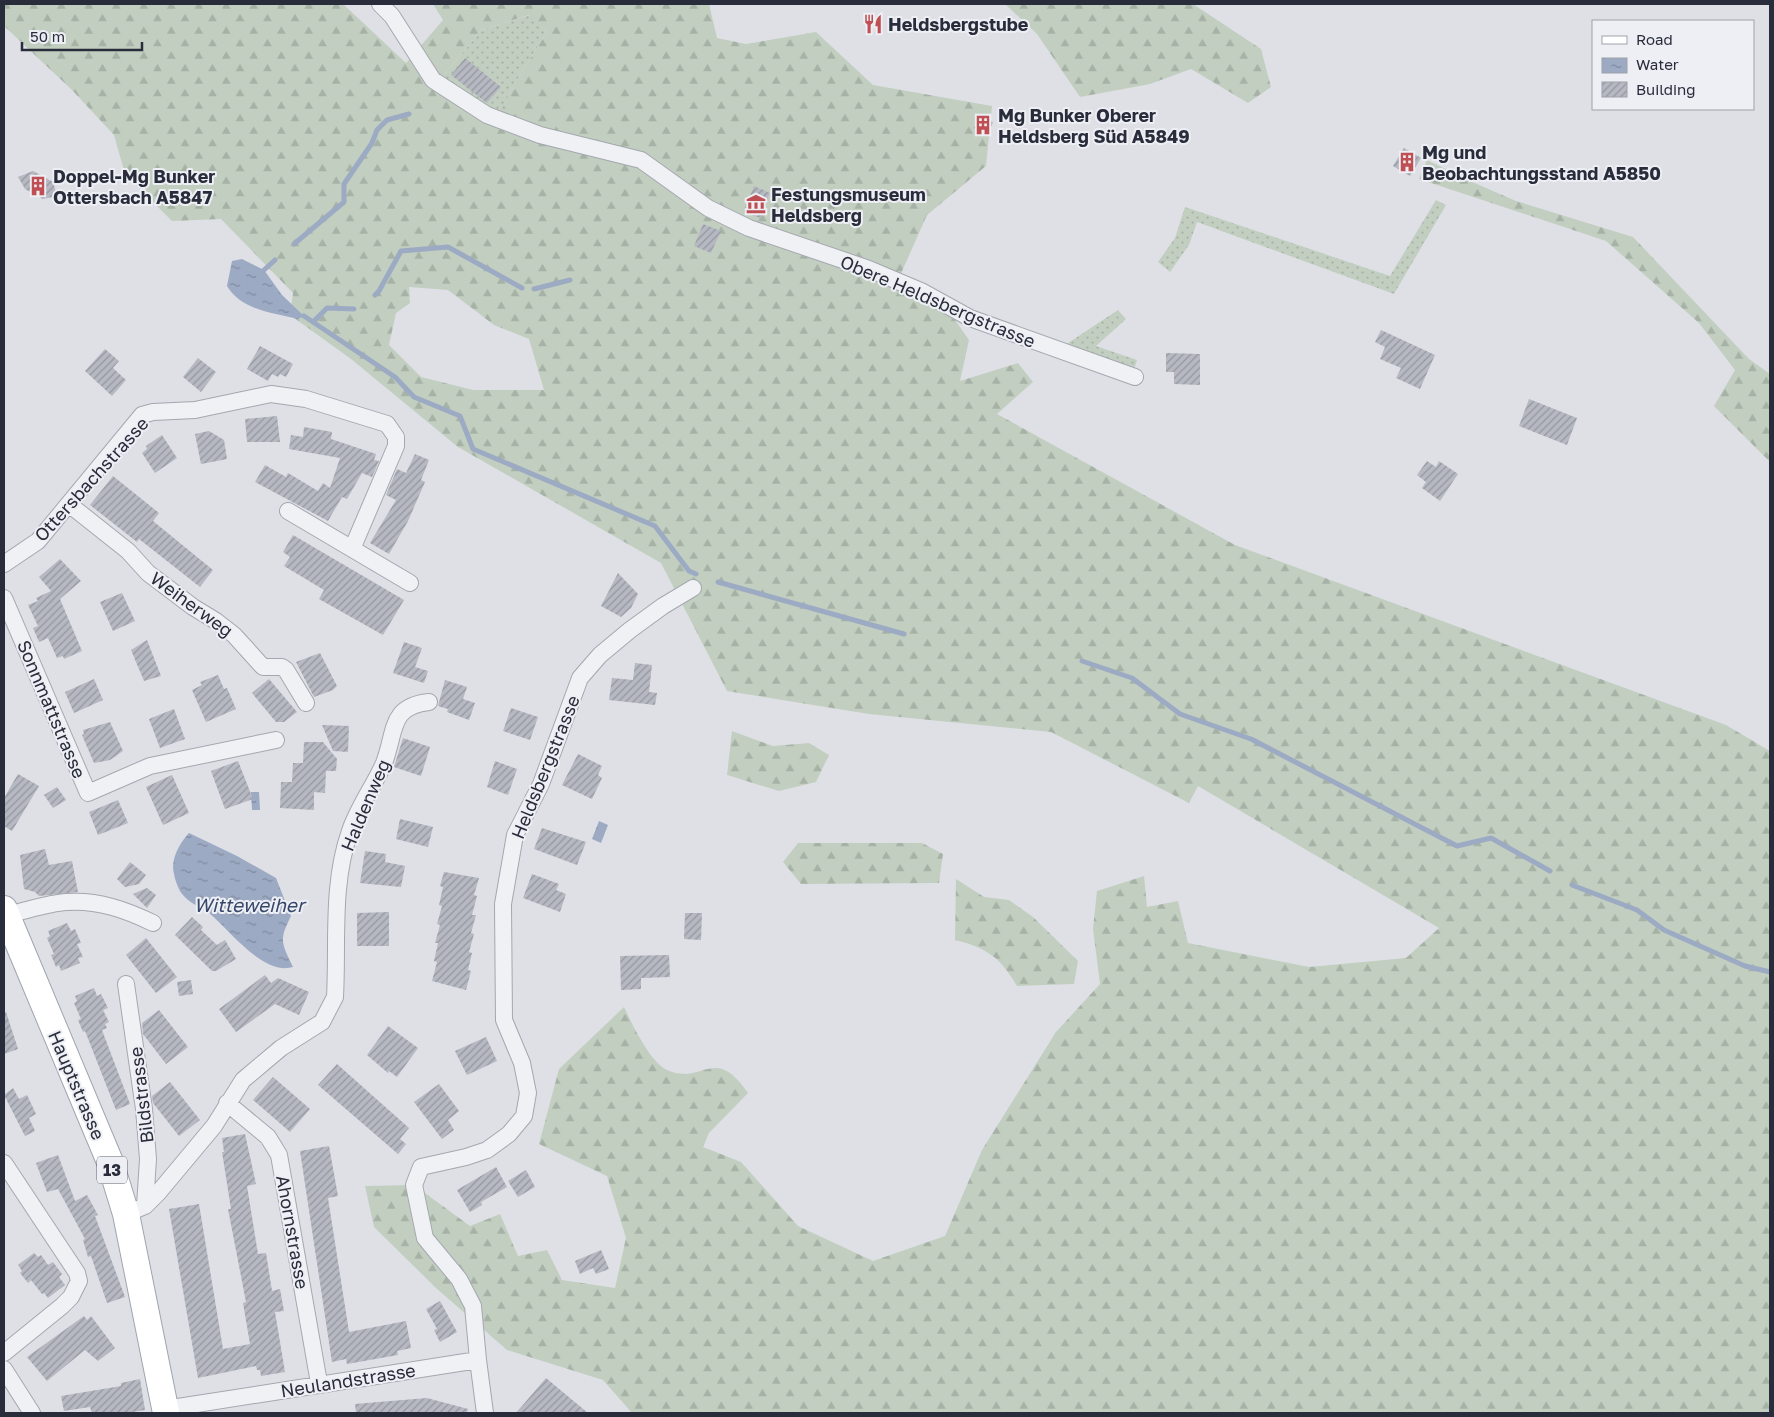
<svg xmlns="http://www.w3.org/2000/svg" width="1774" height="1417" font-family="'Golos Text',sans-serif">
	<defs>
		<pattern id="grass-dots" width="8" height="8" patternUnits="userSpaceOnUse" patternTransform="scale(1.25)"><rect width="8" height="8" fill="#c2cfc0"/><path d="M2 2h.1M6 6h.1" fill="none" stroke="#a7b2a6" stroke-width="1.8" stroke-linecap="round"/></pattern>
		<pattern id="forest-firs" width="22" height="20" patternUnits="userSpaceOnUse" patternTransform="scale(1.25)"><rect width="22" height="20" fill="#c2cfc0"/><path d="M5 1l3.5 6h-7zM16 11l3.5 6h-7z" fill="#a7b2a6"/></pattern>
		<pattern id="water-ripples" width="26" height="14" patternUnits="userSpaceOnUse" patternTransform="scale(1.25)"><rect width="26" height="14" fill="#9caac3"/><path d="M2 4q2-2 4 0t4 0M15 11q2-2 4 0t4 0" fill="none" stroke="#7f8ba0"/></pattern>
		<pattern id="building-hatch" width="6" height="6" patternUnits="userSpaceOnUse" patternTransform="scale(1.25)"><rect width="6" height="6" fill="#b6b9c2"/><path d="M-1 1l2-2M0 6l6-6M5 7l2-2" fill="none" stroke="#94979f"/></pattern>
	</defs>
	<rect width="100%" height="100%" fill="#dee0e6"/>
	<path fill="url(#grass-dots)" d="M530 15 547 32 514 85 499 116 441 79 481 30Z
		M1436 200 1446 205 1394 294 1197 222 1189 245 1170 272 1158 262 1175 238 1185 207 1390 276Z
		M1118 310 1126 319 1096 346 1137 360 1133 372 1062 347Z"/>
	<path fill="url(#forest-firs)" fill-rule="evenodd" d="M4 4H343L406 63 443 20 433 4H709L717 38 746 44 816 32 873 85 992 106 986 166 927 215 895 287 939 297 969 340 960 381 1018 363 1033 382 997 414 1235 545 1726 725 1770 751V1413H632L603 1380 507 1350 436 1288 374 1227 365 1186 414 1185 470 1226 500 1214 518 1256 547 1250 562 1280 615 1288 626 1238 607 1176 539 1144 559 1069 624 1007C632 1024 650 1062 667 1070 703 1086 714 1043 748 1093L709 1133 703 1147 741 1162 798 1226 873 1261 945 1236 982 1150 1056 1032 1100 984 1093 929 1097 891 1144 876 1147 907 1178 901 1188 943 1309 967 1406 958 1439 928 1198 786 1189 803 1051 732 869 714 727 691 661 563 458 447 351 359 290 315 293 293 221 219 172 221 125 174 114 135 71 89 4 26ZM529 15 547 32 514 85 499 115 441 79 481 30ZM409 287 448 290 494 325 529 339 544 390H473L421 377 389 345 396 313 410 303Z
		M1005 4H1193L1261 49 1271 87 1248 103 1191 69 1150 84 1080 97 1037 34Z
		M1427 160 1470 181 1516 201 1633 237 1749 359 1770 374V462L1714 406 1735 370 1699 323 1606 241 1419 179Z
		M732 731 773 746 809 743 829 755 816 782 779 791 727 775Z
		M798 843H922L943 854 939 883 801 884 783 862Z
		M956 879 984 897 1009 900 1033 917 1078 961 1074 984 1017 986C1000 957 987 948 955 940Z"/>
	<path fill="url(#water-ripples)" d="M242 259 264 270 282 295 304 316 298 319C273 313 241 310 227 286L232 261Z
		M251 792H259L260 810H252Z
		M599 821 608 825 601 843 592 839Z
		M189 833 237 856 276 878 291 916C279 940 281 942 293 967 263 976 230 930 209 913 201 907 189 903 183 895 179 891 175 880 174 874 170 859 180 843 189 833Z"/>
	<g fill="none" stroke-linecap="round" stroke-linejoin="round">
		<path stroke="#9caac3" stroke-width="5" d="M294 244 344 202V184L372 143 377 130 387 120 409 114
			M264 270 275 260
			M534 289 570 280
			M375 295 379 291 401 251 448 247 522 288
			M304 316 395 377 414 397 460 416 473 449 655 526 689 571 696 574
			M313 322 327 308 354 309
			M718 582 904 634
			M1082 661 1132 678 1180 714 1251 739 1457 846 1491 838 1550 871
			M1572 885 1637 910 1664 930 1745 966 1770 972"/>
	</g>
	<path fill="url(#building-hatch)" d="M465 58 501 87 487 103 451 75Z
		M978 116 993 122 988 134 974 128Z
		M1404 148 1421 158 1410 176 1393 166Z
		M33 171 53 182 57 196 43 199 25 189 18 177Z
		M754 186 770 193 760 218 744 212Z
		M703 224 721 231 711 253 694 246Z
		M1381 330 1435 355 1420 389 1396 378 1401 368 1380 359 1385 347 1375 342Z
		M260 346 293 364 286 377 280 374 278 377 272 374 268 381 247 369Z
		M105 349 119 361 113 368 126 380 112 396 85 371Z
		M1166 353 1200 354V385L1174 384V372H1166Z
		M198 358 216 372 201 392 183 377Z
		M1529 399 1577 418 1567 445 1519 426Z
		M277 416 280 442H247L245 419Z
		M304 427 332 432 331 439 376 454 374 460 379 461 372 477 362 473 347 499 342 497 328 521 255 482 265 465 286 477 288 473 318 491 323 483 330 488 340 458 289 449 291 435 303 437Z
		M209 431 224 440 227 459 201 464 195 434Z
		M162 435 177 458 155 473 142 453 147 449 146 446Z
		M415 454 429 460 421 480 425 482 408 521 389 554 370 543 396 500 386 495 397 469 406 473Z
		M1427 461 1436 467 1439 461 1458 474 1440 501 1422 488 1426 482 1417 475Z
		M113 476 159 513 153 521 213 570 200 587 139 539 137 542 90 505Z
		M293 535 404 600 383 635 319 599 324 590 284 566 290 557 283 552Z
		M60 559 81 581 60 599 82 651 64 659 63 656 57 658 48 638 39 642 33 628 38 626 28 605 38 601 36 598 51 591 39 577Z
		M618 573 638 594 631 608 621 617 601 606Z
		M122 593 135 621 113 631 100 602Z
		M147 640 161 676 144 681 131 650Z
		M404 642 422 648 415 667 428 671 424 683 393 673Z
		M320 653 337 686 333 690 314 697 296 662Z
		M635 663 652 665 649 692 657 693 655 705 609 700 612 678 633 680Z
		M218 675 224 689 227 688 236 709 206 722 192 690 202 685 200 682Z
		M94 679 103 700 74 713 65 692Z
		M269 679 297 712 284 722H276L252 693Z
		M445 680 467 687 463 699 475 703 469 720 447 712 448 709 438 706Z
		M511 708 538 717 530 740 503 731Z
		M174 709 185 739 160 748 149 719Z
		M110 722 123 751 110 760 94 763 82 735 84 734 83 730Z
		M322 725 349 726 348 752 333 751Z
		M403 738 430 747 421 776 394 767Z
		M304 742H323L337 759 336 771H326L325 793 314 792V810L280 808 281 782H292L293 763H303Z
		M578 754 602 766 598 775 602 778 592 799 562 785Z
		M238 761 253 799 225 809 211 771Z
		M495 761 517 769 508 795 487 787Z
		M18 774 39 786 12 831 4 826V798Z
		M172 775 189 813 163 825 146 787Z
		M57 787 66 800 53 808 44 795Z
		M118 800 128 823 98 835 89 812Z
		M400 819 433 827 428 847 396 839Z
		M542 828 586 842 577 865 534 849Z
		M45 849 49 865 72 861 78 892 39 896 35 892 24 889 20 855Z
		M365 851 386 854 385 862 405 866 401 887 360 883Z
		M130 862 146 875 139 884 125 887 117 879Z
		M444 872 479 878 474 895 477 896 472 915H476L471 933 474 934 469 952 472 953 468 970 471 971 466 990 432 981 437 962 434 961 438 943H435L440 925 437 924 442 906 439 905 443 887 440 886Z
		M532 874 559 884 556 890 566 894 560 912 523 898Z
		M147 888 156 895 147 908 133 894Z
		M389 912V946H357V913Z
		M685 913H702L701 940 684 939Z
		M192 917 203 927 201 930 217 945 225 940 236 959 216 971H212L175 935Z
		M67 923 71 931 75 929 81 943 77 944 83 957 78 958 80 963 61 971 59 965 56 967 51 955 54 954 47 938 50 936 48 931Z
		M146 938 177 977 156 993 126 955Z
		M669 955 670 977 641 978V989L621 990 620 956Z
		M265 975 271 983 278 978 309 992 299 1015 275 1004 236 1032 219 1009Z
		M191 980 193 994 179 996 177 982Z
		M94 988 97 996 101 994 108 1008 103 1010 109 1022 105 1024 107 1028 102 1030 130 1104 116 1110 85 1031 83 1032 78 1020 81 1019 74 1003 77 1001 75 996Z
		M159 1010 188 1047 166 1064 143 1034 142 1023Z
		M6 1012 18 1049 4 1054V1013Z
		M388 1026 418 1048 397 1077 389 1071 388 1073 367 1055Z
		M486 1037 497 1061 467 1075 455 1051Z
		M337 1064 409 1128 400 1139 406 1144 398 1154 318 1085Z
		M273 1077 310 1109 290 1132 253 1100Z
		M170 1082 200 1120 179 1136 153 1103 152 1096Z
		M439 1084 459 1111 448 1120 454 1130 442 1139 414 1102Z
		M13 1088 19 1099 27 1095 36 1114 29 1118 35 1131 25 1136 4 1095Z
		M245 1134 256 1184 247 1186 258 1254 266 1253 272 1291 280 1289 284 1311 275 1312 285 1372 261 1376 260 1370H257L256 1366 198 1378 169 1209 199 1204 223 1349 250 1344 243 1303 246 1302 228 1209H231L222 1152H224L222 1138Z
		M329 1146 338 1196 328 1198 349 1332 406 1321 411 1348 397 1351 398 1355 347 1364 346 1359 332 1362 300 1151Z
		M58 1155 75 1201 87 1195 98 1215 95 1216 125 1297 107 1303 91 1256 88 1257 83 1240 85 1239 58 1189 47 1192 36 1163Z
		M496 1167 507 1187 481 1202 482 1205 470 1212 457 1190Z
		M526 1170 535 1187 518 1197 508 1181Z
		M601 1250 609 1269 596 1274 593 1268 580 1274 575 1261Z
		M34 1253 38 1257 41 1255 48 1265 53 1262 62 1274 59 1277 65 1285 48 1298 44 1293 42 1294 31 1280 28 1283 20 1273 22 1271 18 1265Z
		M440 1301 457 1332 440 1342 434 1330 437 1329 426 1309Z
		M84 1316 87 1320 91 1316 115 1348 98 1361 85 1350 47 1381 27 1357Z
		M546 1378 588 1413H516Z
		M140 1379 145 1410 126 1413H92L90 1407 64 1411 61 1396 121 1386V1383Z
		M427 1398 468 1409 467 1413H356L355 1404Z"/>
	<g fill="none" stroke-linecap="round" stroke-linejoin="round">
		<defs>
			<path id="minor" d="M380 4 392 16 433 80 487 115 540 135 641 160 708 208 749 228 869 269 921 291 970 318 1135 377
				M70 505 128 551 148 573 193 607 216 621 234 635 263 667H282L286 670 306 703
				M288 511 410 583
				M4 564 38 541 142 415 153 412 195 410 271 394 306 399 387 424 396 437V446L352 549
				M4 598 88 793 150 766 276 740
				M6 915C26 911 47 903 67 902 99 900 126 910 153 923
				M126 984 144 1109 148 1159 145 1206
				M227 1103 268 1137 279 1155 319 1383
				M4 1163 77 1273 79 1281 71 1297 62 1306 4 1353
				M126 1214 145 1206 158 1193 214 1126 243 1080 281 1048 322 1022 335 997C338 942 331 885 350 831 358 807 374 786 384 763 396 732 389 706 429 702
				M478 1360 473 1306 459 1279 425 1238 414 1185 421 1167 466 1157 487 1150 509 1134 524 1116 528 1093 522 1063 504 1020 503 904 515 835 541 784 580 678 600 655 630 630 663 606 693 588
				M4 1369 32 1413
				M165 1409 478 1360 485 1413"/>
			<path id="primary" d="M4 909 110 1162 126 1214 166 1413"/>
		</defs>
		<use href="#minor" stroke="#a4a7af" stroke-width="18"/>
		<use href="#primary" stroke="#9fa4b0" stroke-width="28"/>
		<use href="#minor" stroke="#f0f1f5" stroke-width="16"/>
		<use href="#primary" stroke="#fff" stroke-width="26"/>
	</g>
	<defs>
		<symbol id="restaurant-bare" viewBox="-9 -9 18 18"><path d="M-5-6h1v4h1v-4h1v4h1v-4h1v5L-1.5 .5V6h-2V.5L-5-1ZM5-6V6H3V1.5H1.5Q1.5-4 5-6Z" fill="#bf4f52" stroke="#edeff4" stroke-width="2.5" paint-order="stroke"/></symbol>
		<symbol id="building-bare" viewBox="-9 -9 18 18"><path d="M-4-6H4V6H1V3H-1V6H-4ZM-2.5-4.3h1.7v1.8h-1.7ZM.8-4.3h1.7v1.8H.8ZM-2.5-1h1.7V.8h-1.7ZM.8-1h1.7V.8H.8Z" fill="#bf4f52" stroke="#edeff4" stroke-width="2.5" paint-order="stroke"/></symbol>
		<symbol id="museum-bare" viewBox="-9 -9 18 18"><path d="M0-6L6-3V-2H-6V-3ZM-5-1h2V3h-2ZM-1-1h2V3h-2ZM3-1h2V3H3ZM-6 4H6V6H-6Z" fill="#bf4f52" stroke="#edeff4" stroke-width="2.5" paint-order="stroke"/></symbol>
	</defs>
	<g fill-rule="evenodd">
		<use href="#restaurant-bare" x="859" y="10" width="28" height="28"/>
		<use href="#building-bare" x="969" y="111" width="28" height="28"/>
		<use href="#building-bare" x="1393" y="148" width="28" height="28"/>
		<use href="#building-bare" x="24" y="172" width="28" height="28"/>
		<use href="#museum-bare" x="742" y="190" width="28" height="28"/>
	</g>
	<g text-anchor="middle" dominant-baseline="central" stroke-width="4" stroke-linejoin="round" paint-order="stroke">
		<rect fill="#edeff4" stroke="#646772" stroke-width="1" x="97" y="1156.5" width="30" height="27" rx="4"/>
		<g font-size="16" font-weight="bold" fill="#292d3b">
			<text x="112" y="1170">13</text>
		</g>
		<g font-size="18" font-weight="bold" fill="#292d3b" stroke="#edeff4" text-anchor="start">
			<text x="888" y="24">Heldsbergstube</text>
			<text x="998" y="115">Mg Bunker Oberer<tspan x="998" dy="21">Heldsberg Süd A5849</tspan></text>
			<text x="1422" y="152">Mg und<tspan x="1422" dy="21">Beobachtungsstand A5850</tspan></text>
			<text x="53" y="176">Doppel-Mg Bunker<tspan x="53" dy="21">Ottersbach A5847</tspan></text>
			<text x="771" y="194">Festungsmuseum<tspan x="771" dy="21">Heldsberg</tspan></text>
		</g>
		<g font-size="18" fill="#292d3b" stroke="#edeff4">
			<text transform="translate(938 301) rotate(23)">Obere Heldsbergstrasse</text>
			<text transform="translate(91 479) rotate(-48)">Ottersbachstrasse</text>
			<text transform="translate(192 604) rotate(36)">Weiherweg</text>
			<text transform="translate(52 709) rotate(67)">Sonnmattstrasse</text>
			<text transform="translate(545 767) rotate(-68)">Heldsbergstrasse</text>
			<text transform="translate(365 805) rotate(-67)">Haldenweg</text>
			<text transform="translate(77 1085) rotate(67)">Hauptstrasse</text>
			<text transform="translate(141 1095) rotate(-97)">Bildstrasse</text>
			<text transform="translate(293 1232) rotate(80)">Ahornstrasse</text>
			<text transform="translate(348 1380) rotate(-9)">Neulandstrasse</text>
		</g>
		<g font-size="19" font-style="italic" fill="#37486b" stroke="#edeff4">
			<text x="249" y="904">Witteweiher</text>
		</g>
	</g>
	<rect width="1774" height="1417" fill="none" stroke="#292d3b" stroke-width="10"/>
	<rect x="1592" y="20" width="162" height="90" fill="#edeff4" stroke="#9fa1aa"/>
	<rect x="1602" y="36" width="25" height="8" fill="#ffffff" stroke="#9fa1aa"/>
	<text x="1636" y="45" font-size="15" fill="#292d3b">Road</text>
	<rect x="1602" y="58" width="25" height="15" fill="url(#water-ripples)" stroke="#9fa1aa"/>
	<text x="1636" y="70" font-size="15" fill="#292d3b">Water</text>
	<rect x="1602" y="82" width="25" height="15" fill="url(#building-hatch)" stroke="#9fa1aa"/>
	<text x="1636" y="95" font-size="15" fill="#292d3b">Building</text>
	<path d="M22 42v8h120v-8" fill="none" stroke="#292d3b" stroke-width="2.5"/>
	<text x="30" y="42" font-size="15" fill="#292d3b" stroke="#edeff4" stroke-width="4" paint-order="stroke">50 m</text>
</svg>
